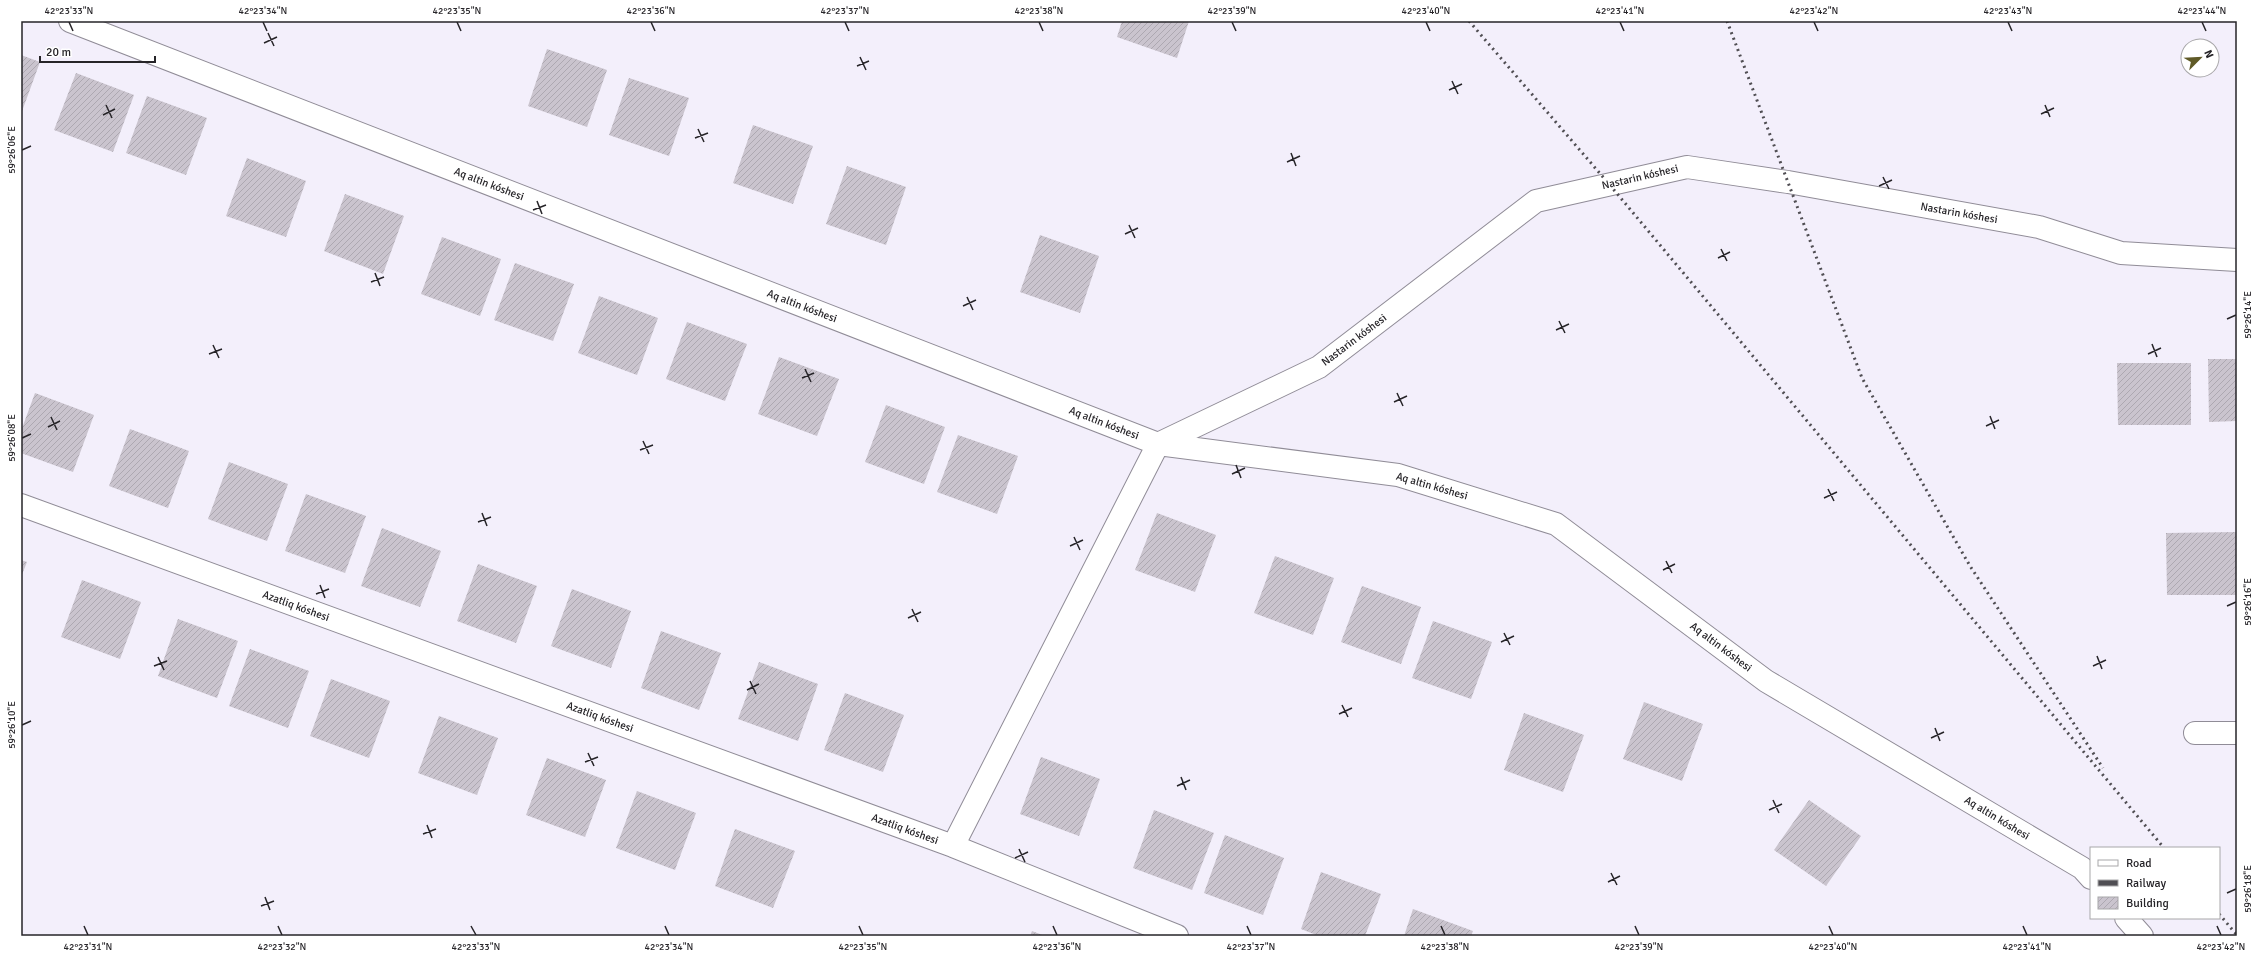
<svg xmlns="http://www.w3.org/2000/svg" width="2258" height="957" font-family="Signika,sans-serif">
	<defs>
		<pattern id="building-hatch" width="6" height="6" patternUnits="userSpaceOnUse"><rect width="6" height="6" fill="#cac4ce"/><path d="M-1 1l2-2M0 6l6-6M5 7l2-2" fill="none" stroke="#ada8b1"/></pattern>
	</defs>
	<rect width="100%" height="100%" fill="#f3effb"/>
	<path fill="url(#building-hatch)" d="M1122 21H1189L1177 58 1117 37Z
		M547 49 607 70 587 127 528 106Z
		M21 55 40 62 21 114Z
		M76 73 134 95 113 152 54 130Z
		M629 78 689 98 669 156 609 135Z
		M147 96 207 118 186 175 126 153Z
		M753 125 813 146 793 204 733 183Z
		M247 158 306 181 286 237 226 216Z
		M847 166 906 187 886 245 826 224Z
		M345 194 404 216 383 274 324 251Z
		M1040 235 1099 256 1080 313 1020 292Z
		M442 237 501 259 480 316 421 294Z
		M515 263 574 284 553 341 494 320Z
		M599 296 658 318 637 375 578 353Z
		M687 322 747 344 725 401 666 379Z
		M779 357 839 379 817 436 758 414Z
		M2208 359H2237V421L2209 422Z
		M2117 363H2191V425H2118Z
		M35 393 94 415 73 472 21 453V431Z
		M886 405 945 427 924 484 865 462Z
		M130 429 189 451 168 508 109 486Z
		M958 435 1018 456 997 514 937 492Z
		M229 462 288 484 267 541 208 519Z
		M306 494 366 516 345 573 285 551Z
		M1157 513 1216 535 1195 592 1135 570Z
		M382 528 441 551 420 607 361 586Z
		M2237 532V595H2167L2166 533Z
		M1275 556 1334 578 1313 635 1254 613Z
		M21 560 27 562 21 577Z
		M478 564 537 586 516 643 457 621Z
		M82 580 141 602 120 659 61 637Z
		M1362 586 1421 607 1401 664 1341 642Z
		M572 589 631 611 611 668 551 646Z
		M178 619 238 641 217 698 158 676Z
		M1433 621 1492 642 1471 699 1412 678Z
		M661 631 721 653 699 710 641 688Z
		M250 649 309 671 288 728 229 706Z
		M759 662 818 684 798 741 738 719Z
		M331 679 390 701 369 758 310 736Z
		M845 693 904 715 883 772 824 750Z
		M1644 702 1703 724 1682 781 1623 759Z
		M1524 713 1584 735 1563 792 1504 770Z
		M439 716 498 738 477 795 418 773Z
		M1041 757 1100 779 1079 836 1020 814Z
		M547 758 606 780 585 837 526 815Z
		M637 791 696 813 675 870 616 848Z
		M1809 800 1861 836 1826 886 1774 850Z
		M1154 810 1214 833 1192 890 1133 868Z
		M735 829 795 851 773 908 715 886Z
		M1225 835 1284 858 1263 915 1204 893Z
		M1321 872 1381 894 1365 936H1319L1301 929Z
		M1413 909 1473 931 1471 936H1404Z
		M1032 931 1045 936H1030Z"/>
	<g fill="none" stroke-linecap="round" stroke-linejoin="round">
		<defs>
			<path id="street" d="M70 21 1158 444 1398 475 1556 524 1766 681 2082 868 2091 878
				M21 505 953 846 1177 936
				M2195 733H2237
				M953 846 1158 444 1319 367 1536 201 1687 167 1788 182 2039 227 2121 253 2237 260
				M2126 918 2142 936"/>
		</defs>
		<use href="#street" stroke="#908c97" stroke-width="24"/>
		<use href="#street" stroke="#fff" stroke-width="22"/>
		<path stroke="#504e53" stroke-width="3" stroke-dasharray="2 4" stroke-linecap="butt" d="M1469 21 1609 184 2164 848
			M1727 21 1862 378 1970 566 2103 768
			M2219 914 2237 935"/>
	</g>
	<path fill="none" stroke="#262428" stroke-width="1.5" d="M69 22 73 31M263 22 267 31M457 22 461 31M651 22 655 31M845 22 849 31M1039 22 1043 31M1232 22 1236 31M1426 22 1430 31M1620 22 1624 31M1814 22 1818 31M2008 22 2012 31M2202 22 2206 31M268 33 274 46M264 43 277 37M860 57 866 70M857 66 869 61M1452 81 1458 94M1449 90 1462 84M106 105 112 118M2045 105 2050 117M2041 114 2054 108M103 115 115 109M698 129 704 142M695 138 708 133M22 150 31 146M1291 153 1296 166M1287 162 1300 156M1883 177 1889 189M1879 186 1892 180M537 201 542 214M533 210 546 205M1129 225 1135 238M1125 234 1138 228M1721 249 1727 261M1718 258 1730 252M375 273 380 286M371 282 384 277M967 297 973 310M963 306 976 300M2227 319 2236 315M1559 321 1565 333M1556 330 1569 324M2152 344 2157 357M213 345 219 358M209 354 222 349M2148 354 2161 348M805 369 811 382M802 378 814 373M1397 393 1403 406M1394 402 1407 396M1990 416 1995 429M51 417 57 430M1986 426 1999 420M48 427 60 421M22 438 31 434M643 441 649 454M640 450 653 445M1236 465 1241 478M1232 474 1245 468M1828 489 1834 501M1824 498 1837 492M482 513 487 526M478 522 491 517M1074 537 1080 550M1070 546 1083 540M1666 561 1672 573M1663 570 1675 564M320 585 325 598M316 594 329 589M2227 606 2236 602M912 609 918 622M908 618 921 612M1504 633 1510 645M1501 642 1514 636M2097 656 2102 669M158 657 164 670M154 666 167 661M2093 666 2106 660M750 681 756 694M747 690 759 684M1342 705 1348 717M1339 714 1352 708M22 725 31 721M1935 728 1940 741M1931 738 1944 732M588 753 594 766M585 762 598 757M1181 777 1186 790M1177 786 1190 780M1773 800 1779 813M1769 810 1782 804M427 825 432 838M423 834 436 829M1019 849 1025 862M1015 858 1028 852M1611 873 1617 885M1608 882 1620 876M2227 893 2236 889M265 897 270 910M261 906 274 901M84 926 88 935M278 926 282 935M471 926 476 935M665 926 669 935M859 926 863 935M1053 926 1057 935M1247 926 1251 935M1441 926 1445 935M1635 926 1639 935M1829 926 1833 935M2023 926 2027 935M2217 926 2221 935"/>
	<g text-anchor="middle" dominant-baseline="central" stroke-width="4" stroke-linejoin="round" paint-order="stroke">
		<g font-size="11" fill="#262428" stroke="#fff">
			<text transform="translate(1640 177) rotate(-13)">Nastarin kóshesi</text>
			<text transform="translate(489 184) rotate(21)">Aq altin kóshesi</text>
			<text transform="translate(1959 213) rotate(10)">Nastarin kóshesi</text>
			<text transform="translate(802 306) rotate(21)">Aq altin kóshesi</text>
			<text transform="translate(1354 340) rotate(-37)">Nastarin kóshesi</text>
			<text transform="translate(1104 423) rotate(21)">Aq altin kóshesi</text>
			<text transform="translate(1432 486) rotate(16)">Aq altin kóshesi</text>
			<text transform="translate(296 606) rotate(20)">Azatliq kóshesi</text>
			<text transform="translate(1721 647) rotate(37)">Aq altin kóshesi</text>
			<text transform="translate(600 717) rotate(20)">Azatliq kóshesi</text>
			<text transform="translate(1997 818) rotate(31)">Aq altin kóshesi</text>
			<text transform="translate(905 829) rotate(20)">Azatliq kóshesi</text>
		</g>
	</g>
	<rect width="2258" height="957" fill="none" stroke="#ffffff" stroke-width="44"/>
	<rect x="2090" y="847" width="130" height="72" fill="#ffffff" stroke="#a8a7a9"/>
	<rect x="2098" y="860" width="20" height="6" fill="#ffffff" stroke="#a8a7a9"/>
	<text x="2126" y="867" font-size="12" fill="#262428">Road</text>
	<rect x="2098" y="880" width="20" height="6" fill="#504e53" stroke="#a8a7a9"/>
	<text x="2126" y="887" font-size="12" fill="#262428">Railway</text>
	<rect x="2098" y="897" width="20" height="12" fill="url(#building-hatch)" stroke="#a8a7a9"/>
	<text x="2126" y="907" font-size="12" fill="#262428">Building</text>
	<g transform="translate(2200 58) rotate(66)"><circle r="19" fill="#ffffff" stroke="#a8a7a9"/>
	<path d="M0-3L7 15L0 10L-7 15Z" fill="#5f5a27"/>
	<text y="-6" font-size="11" font-weight="bold" text-anchor="middle" fill="#262428">N</text>
	</g>
	<path d="M40 56v6h115v-6" fill="none" stroke="#262428" stroke-width="2"/>
	<text x="46" y="56" font-size="12" fill="#262428" stroke="#ffffff" stroke-width="3" paint-order="stroke">20 m</text>
	<rect x="22" y="22" width="2214" height="913" fill="none" stroke="#262428" stroke-width="1.5"/>
	<g font-size="10" text-anchor="middle" fill="#262428">
		<text x="69" y="14">42°23'33"N</text>
		<text x="263" y="14">42°23'34"N</text>
		<text x="457" y="14">42°23'35"N</text>
		<text x="651" y="14">42°23'36"N</text>
		<text x="845" y="14">42°23'37"N</text>
		<text x="1039" y="14">42°23'38"N</text>
		<text x="1232" y="14">42°23'39"N</text>
		<text x="1426" y="14">42°23'40"N</text>
		<text x="1620" y="14">42°23'41"N</text>
		<text x="1814" y="14">42°23'42"N</text>
		<text x="2008" y="14">42°23'43"N</text>
		<text x="2202" y="14">42°23'44"N</text>
		<text transform="translate(11 150) rotate(-90)" y="4">59°26'06"E</text>
		<text transform="translate(2247 315) rotate(-90)" y="4">59°26'14"E</text>
		<text transform="translate(11 438) rotate(-90)" y="4">59°26'08"E</text>
		<text transform="translate(2247 602) rotate(-90)" y="4">59°26'16"E</text>
		<text transform="translate(11 725) rotate(-90)" y="4">59°26'10"E</text>
		<text transform="translate(2247 889) rotate(-90)" y="4">59°26'18"E</text>
		<text x="88" y="950">42°23'31"N</text>
		<text x="282" y="950">42°23'32"N</text>
		<text x="476" y="950">42°23'33"N</text>
		<text x="669" y="950">42°23'34"N</text>
		<text x="863" y="950">42°23'35"N</text>
		<text x="1057" y="950">42°23'36"N</text>
		<text x="1251" y="950">42°23'37"N</text>
		<text x="1445" y="950">42°23'38"N</text>
		<text x="1639" y="950">42°23'39"N</text>
		<text x="1833" y="950">42°23'40"N</text>
		<text x="2027" y="950">42°23'41"N</text>
		<text x="2221" y="950">42°23'42"N</text>
	</g>
</svg>
